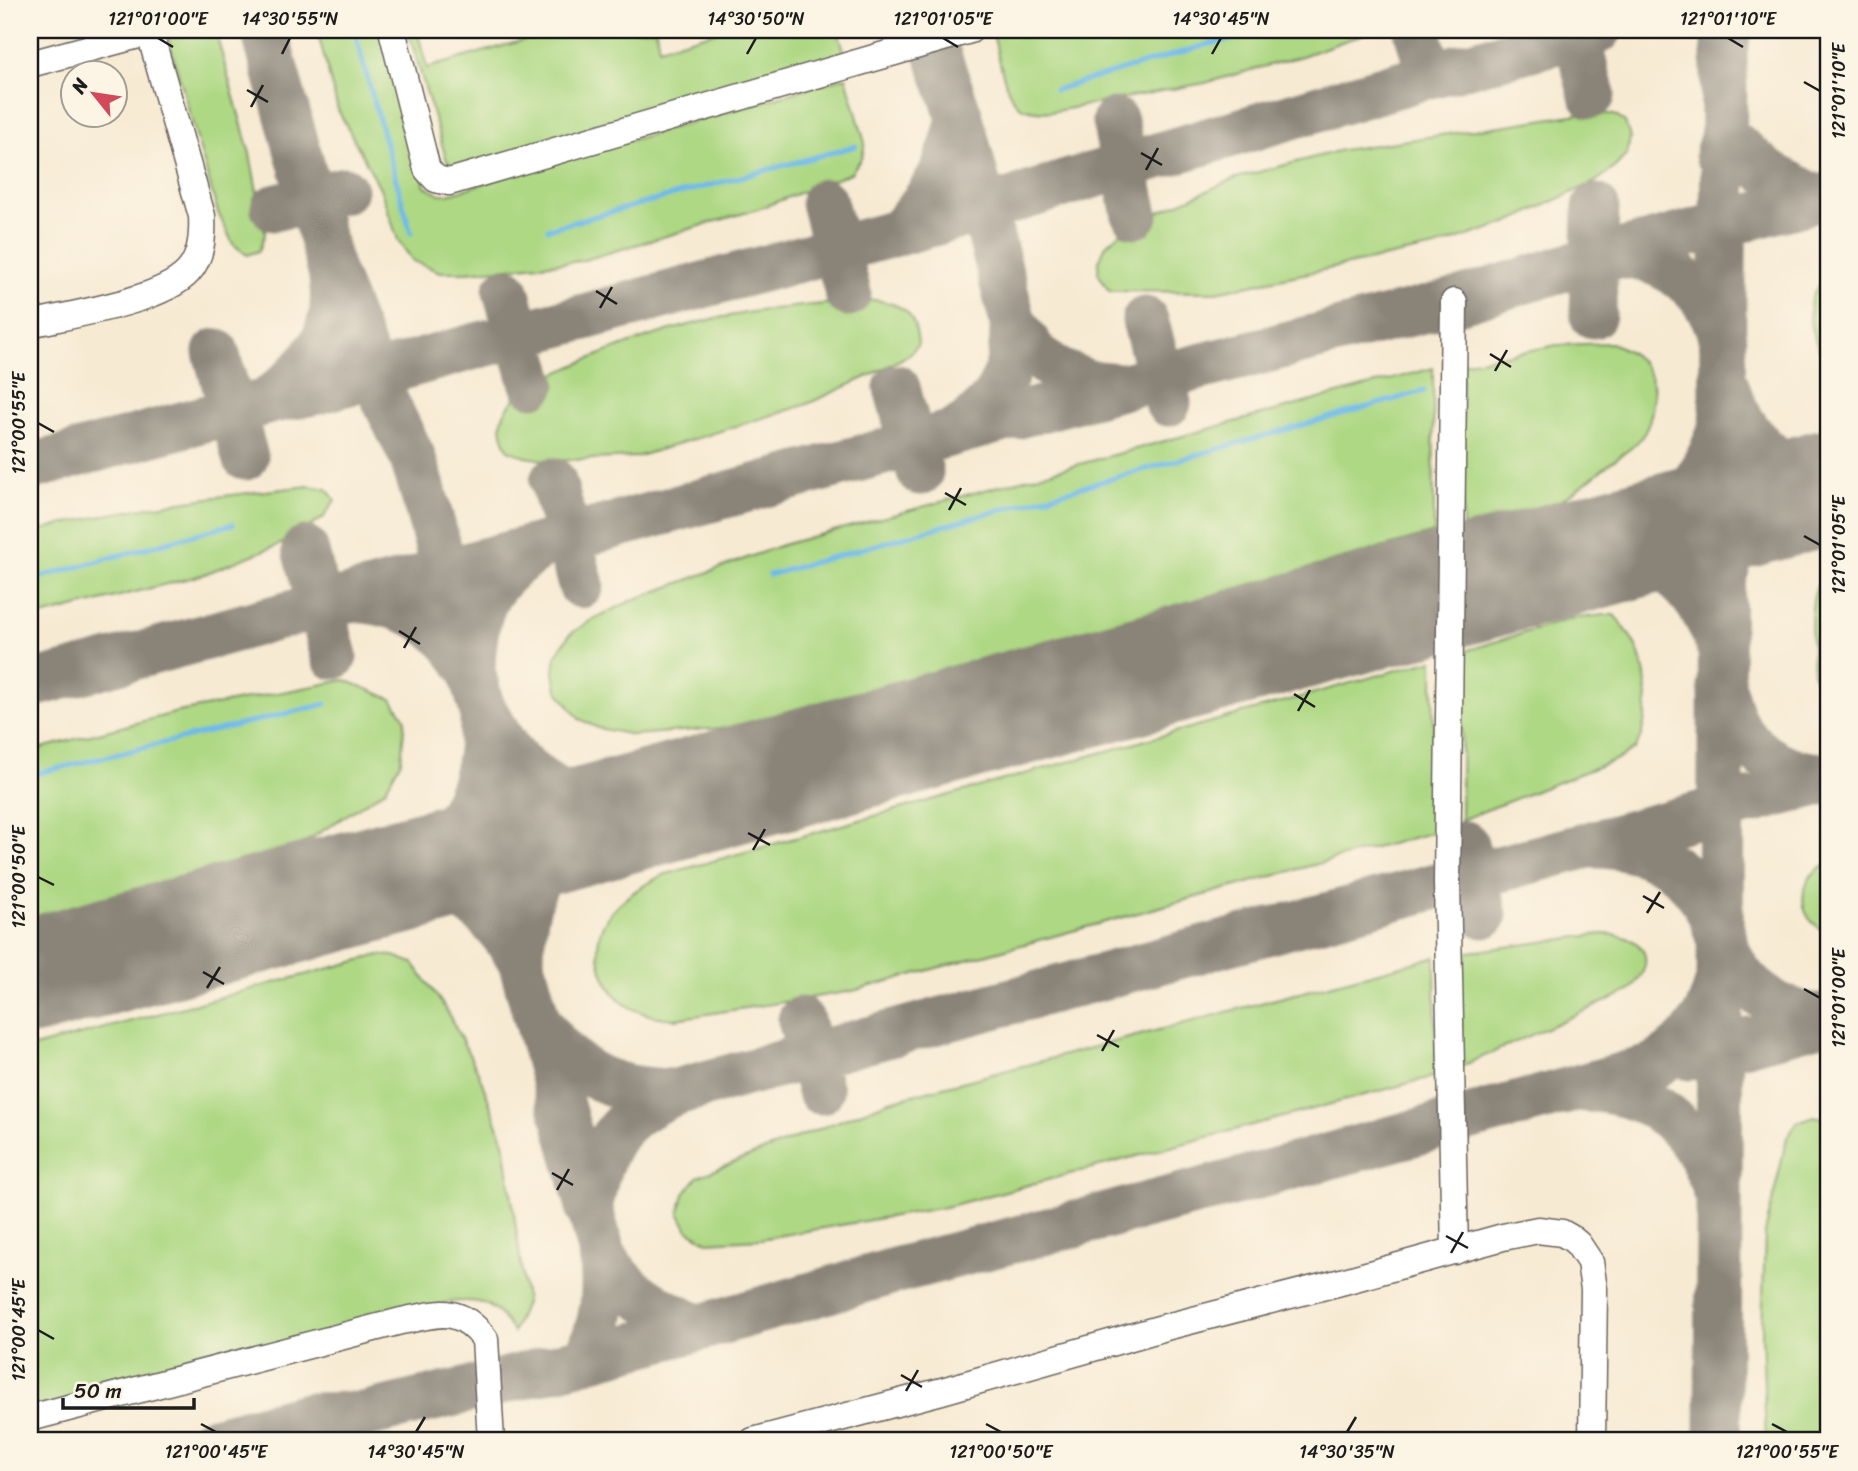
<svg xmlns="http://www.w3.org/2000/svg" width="1858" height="1471" font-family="Sriracha,sans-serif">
	<rect width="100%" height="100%" fill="#fcf5e5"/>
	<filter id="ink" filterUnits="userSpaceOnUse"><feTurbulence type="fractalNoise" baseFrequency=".0143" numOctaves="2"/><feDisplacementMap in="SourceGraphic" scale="14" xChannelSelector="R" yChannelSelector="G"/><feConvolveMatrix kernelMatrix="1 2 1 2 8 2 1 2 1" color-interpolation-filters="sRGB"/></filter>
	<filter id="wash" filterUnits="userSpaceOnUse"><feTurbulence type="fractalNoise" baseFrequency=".00686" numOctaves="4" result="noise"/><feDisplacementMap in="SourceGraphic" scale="28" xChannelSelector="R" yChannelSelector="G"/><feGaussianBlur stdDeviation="1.57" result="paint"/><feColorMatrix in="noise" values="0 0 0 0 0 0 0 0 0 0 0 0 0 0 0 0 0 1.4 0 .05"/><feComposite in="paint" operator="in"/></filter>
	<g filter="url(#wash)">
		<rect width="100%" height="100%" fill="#f7ead3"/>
		<path fill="#aed884" stroke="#657a50" stroke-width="2" d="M166 30H215L250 154 265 234 259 251 247 255 233 244 218 213Z
			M317 30H381L425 186 439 194H448L846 77 865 143 862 157 851 173 758 209 581 261 467 272H440L413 261 398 240 380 188 338 110Z
			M408 30H417L427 68 559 30H656L659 48 722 30H838L845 54 461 167 451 166 446 158Z
			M1007 30H1375L1302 56 1205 83 1050 112C1039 111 1026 112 1017 104 1004 92 998 52 993 34Z
			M1592 112 1614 115 1625 122 1630 138 1627 154 1613 169 1595 182 1509 222 1435 247 1216 292 1109 291 1098 273 1099 261 1106 245 1131 224 1236 178 1342 150Z
			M1828 279V362C1810 342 1798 294 1828 279Z
			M874 300C905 304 915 313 918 344L909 355 869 376 805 405 636 457 549 461 526 457 508 450C503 439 498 426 504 414 518 387 547 377 573 366 634 339 700 318 767 310 803 305 839 303 874 300Z
			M1611 343C1632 351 1649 363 1653 386 1655 402 1651 425 1641 438 1632 450 1620 455 1608 465 1588 480 1566 501 1541 509 1516 517 1488 521 1463 527L1462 363 1558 345Z
			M1433 368 1434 533 744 726 633 735 598 728 579 719 557 690 554 672 556 655 570 634 593 619 633 600 782 545Z
			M309 486 327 489 335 500 323 518 283 543 202 575 30 619V533C119 508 218 496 309 486Z
			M1828 574V691L1816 681 1813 672C1813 648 1804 585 1828 574Z
			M1604 615H1614C1641 644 1651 679 1645 718 1643 728 1641 741 1634 749 1630 752 1624 755 1620 758L1461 820 1462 652 1570 619Z
			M1433 660 1434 832 853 991 676 1019C659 1018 640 1015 625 1004 601 986 589 944 607 918 620 899 643 885 663 875Z
			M345 680 392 699 405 719 401 761 385 790 296 848 30 919V751L178 712Z
			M1825 865 1828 866V931C1795 922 1796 879 1825 865Z
			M1601 934C1643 934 1661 958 1629 991L1460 1067 1461 953Z
			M379 955 394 956 413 963 446 1009 478 1072 504 1142 526 1300 513 1332C496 1304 482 1298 450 1302L30 1412V1048Z
			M1435 957 1436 1076 946 1207 760 1239 708 1242 688 1230 679 1213 684 1194 697 1177 890 1101Z
			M1814 1116 1823 1118 1828 1127V1441H1766L1762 1332 1765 1233 1787 1138 1797 1122Z"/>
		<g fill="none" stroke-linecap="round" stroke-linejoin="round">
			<path stroke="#6ebae8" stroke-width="5" d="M354 30 411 233
				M1055 90 1206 45 1273 30
				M548 229 856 146
				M769 575 1424 391
				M30 580 233 524
				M30 775 326 704"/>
			<path stroke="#8a8378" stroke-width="47" d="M264 30 331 271 372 374 412 456 421 484 490 738 498 776 508 891 521 961 602 1253C607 1293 604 1322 586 1359
				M929 30 960 118 1013 322 1035 354 1058 371 1088 383 1117 386
				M1417 30 1430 75
				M1575 30 1592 95
				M1115 121 1135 215
				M1718 154 1724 135 1767 172 1817 199
				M824 202 848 293
				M274 208 344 190
				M898 233C934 194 948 170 960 118
				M1612 256C1665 253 1713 292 1722 343
				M506 291 533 384
				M1593 315 1596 207
				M1145 320 1168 403
				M216 352 245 457
				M1726 386C1741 436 1778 471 1828 485
				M897 388 920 472
				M269 400C311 366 341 336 332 278
				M958 430C1001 404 1014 370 1013 322
				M30 467 269 401 318 391 465 349 982 210 1070 182 1430 75 1599 30
				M553 481 581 585
				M1630 540C1673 516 1702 483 1718 437
				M305 549 334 656
				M1567 558C1581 556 1596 553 1611 553 1667 556 1702 595 1719 646
				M1724 575C1734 538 1756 515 1789 498
				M352 599C409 602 443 623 472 672 473 615 483 583 534 551
				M30 685 1121 387 1454 302 1594 259 1828 196
				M1724 693C1727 704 1730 715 1735 724 1753 757 1792 777 1828 776
				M1465 844 1484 915
				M1597 845C1658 847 1701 875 1718 935
				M385 882C458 839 485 794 483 709 492 724 500 741 512 755 536 785 578 803 616 808 630 810 645 807 659 807
				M385 882C450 878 489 906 521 961 522 889 541 856 604 822
				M1723 934C1732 986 1778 1015 1828 1018
				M801 1020 820 1091
				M541 1025C576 1078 615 1091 676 1092 613 1119 601 1145 589 1210
				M1690 1057 1828 1020
				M1586 1089C1651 1089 1697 1129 1715 1190
				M676 1092 1828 780
				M602 1253C623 1293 659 1310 699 1328
				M210 1441 306 1416 362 1415 489 1385 699 1328 894 1271 1217 1187 1650 1068C1691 1045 1710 1021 1720 974
				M1718 1441 1724 50 1729 30"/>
			<path stroke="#8a8378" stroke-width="117" d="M30 977 1828 487"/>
		</g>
	</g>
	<g filter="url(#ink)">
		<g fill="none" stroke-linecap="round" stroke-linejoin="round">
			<defs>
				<path id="minor" d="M392 30 427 169 436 179 449 182 970 30
					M30 64 150 32
					M1454 302 1447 883 1455 1251
					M30 324C69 315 162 301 188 272 202 257 203 235 202 216L149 30
					M30 1418 401 1321C439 1314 458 1304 485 1339L491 1441
					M753 1441 942 1391 1166 1327 1341 1282 1503 1237 1538 1230 1562 1233 1571 1238 1578 1244 1590 1262 1594 1289 1592 1441"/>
			</defs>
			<use href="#minor" stroke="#69645c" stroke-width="29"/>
			<use href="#minor" stroke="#fff" stroke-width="26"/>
		</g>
	</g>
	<path fill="none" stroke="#1c1c1c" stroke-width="2.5" d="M158 38 173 47M943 38 958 47M1728 38 1743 47M282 54 290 38M747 54 756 38M1212 54 1221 38M1804 82 1820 91M247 90 268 102M251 107 263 85M1141 153 1162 165M1146 170 1158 148M596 291 617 304M600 308 612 287M1490 354 1511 367M1495 371 1507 350M38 423 54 432M945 493 966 505M949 510 961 488M1804 536 1820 545M399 631 420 644M404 648 416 627M1294 694 1315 707M1298 711 1310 690M748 833 770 845M753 850 765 829M38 877 54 885M1643 896 1664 908M1647 913 1660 892M203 972 224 984M207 988 220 967M1804 989 1820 998M1097 1035 1119 1047M1102 1051 1114 1030M552 1173 573 1185M557 1190 569 1169M1446 1236 1468 1248M1451 1253 1463 1232M38 1330 54 1339M901 1375 922 1387M906 1391 918 1370M201 1424 216 1432M986 1424 1001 1432M1772 1424 1787 1432M416 1432 425 1417M1347 1432 1356 1417"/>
	<rect width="1858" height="1471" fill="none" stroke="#fcf5e5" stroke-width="77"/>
	<g transform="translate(94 94) rotate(300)"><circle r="33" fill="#fcf5e5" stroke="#a29e95" stroke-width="2"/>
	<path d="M0-5L12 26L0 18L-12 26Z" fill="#d1495b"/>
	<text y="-10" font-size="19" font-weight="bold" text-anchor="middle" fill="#1c1c1c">N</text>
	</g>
	<path d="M63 1398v10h131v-10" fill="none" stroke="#1c1c1c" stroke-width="3.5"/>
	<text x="74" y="1398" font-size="21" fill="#1c1c1c" stroke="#fcf5e5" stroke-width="5" paint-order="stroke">50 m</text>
	<rect x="38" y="38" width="1782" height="1394" fill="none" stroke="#1c1c1c" stroke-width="2.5"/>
	<g font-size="18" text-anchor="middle" fill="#1c1c1c">
		<text x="158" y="25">121°01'00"E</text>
		<text x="290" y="25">14°30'55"N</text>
		<text x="756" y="25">14°30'50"N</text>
		<text x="943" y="25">121°01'05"E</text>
		<text x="1221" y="25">14°30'45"N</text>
		<text x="1728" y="25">121°01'10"E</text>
		<text transform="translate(1839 91) rotate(-90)" y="6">121°01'10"E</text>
		<text transform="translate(19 423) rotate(-90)" y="6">121°00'55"E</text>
		<text transform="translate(1839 545) rotate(-90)" y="6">121°01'05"E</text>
		<text transform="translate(19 877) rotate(-90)" y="6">121°00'50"E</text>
		<text transform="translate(1839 998) rotate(-90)" y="6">121°01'00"E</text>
		<text transform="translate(19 1330) rotate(-90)" y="6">121°00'45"E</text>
		<text x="216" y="1458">121°00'45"E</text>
		<text x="416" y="1458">14°30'45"N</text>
		<text x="1001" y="1458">121°00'50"E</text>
		<text x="1347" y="1458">14°30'35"N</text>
		<text x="1787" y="1458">121°00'55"E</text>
	</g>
</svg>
